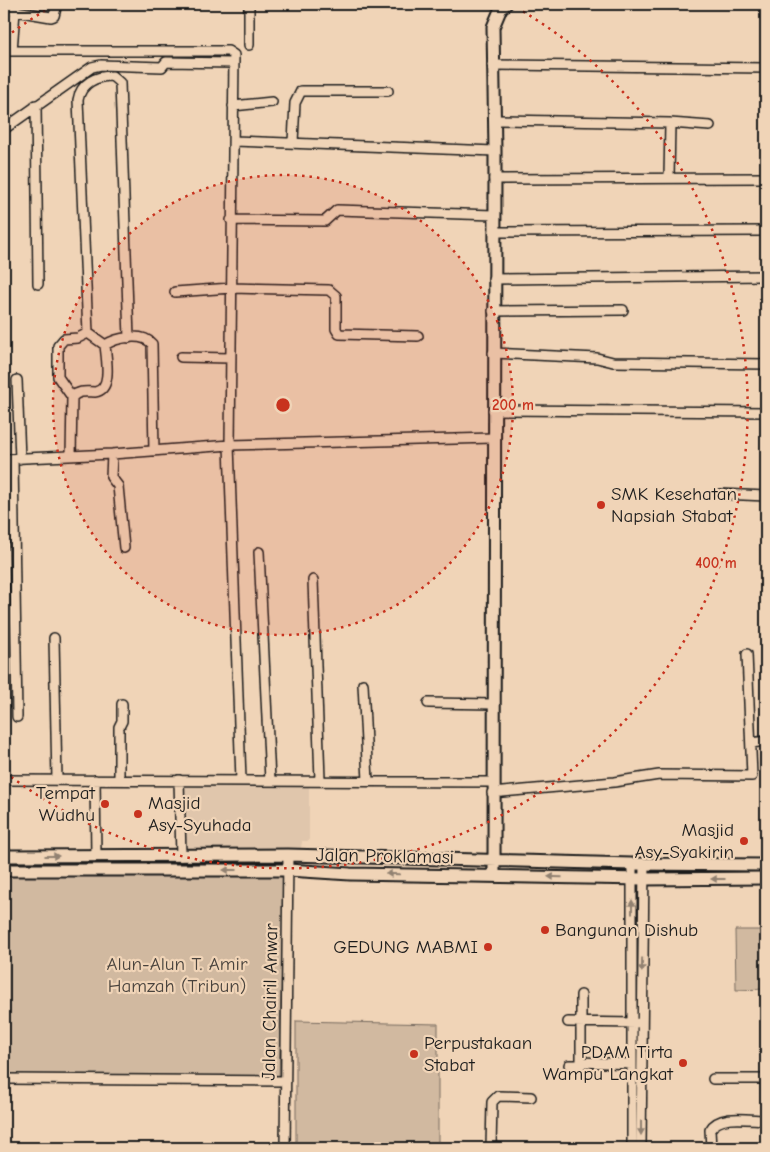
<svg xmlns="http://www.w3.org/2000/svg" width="770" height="1152" font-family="'Comic Neue',sans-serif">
	<rect width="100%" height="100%" fill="#f0d4b7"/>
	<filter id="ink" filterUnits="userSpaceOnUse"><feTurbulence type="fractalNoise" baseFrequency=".02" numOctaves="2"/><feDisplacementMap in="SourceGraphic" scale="10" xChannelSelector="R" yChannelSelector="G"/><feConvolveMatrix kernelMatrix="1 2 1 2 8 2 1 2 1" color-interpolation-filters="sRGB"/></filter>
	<g filter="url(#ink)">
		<path fill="#e0c6ac" d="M184 782H309V841H302L301 848H185Z"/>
		<path fill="#d1b9a0" stroke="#766a5e" d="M4 872H284L279 1080 4 1077Z
			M735 930H766V989L736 990Z
			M296 1021 438 1024V1148H296Z"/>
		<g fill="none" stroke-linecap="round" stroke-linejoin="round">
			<defs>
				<path id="street" d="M249 4V45
					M4 9 51 17 54 16 57 4
					M4 51H228L234 55 230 445
					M12 51 15 11
					M492 65 766 68
					M36 105 38 284
					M233 106 272 102
					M495 120 670 123 710 126
					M4 129 92 67 101 65 162 67 166 62 233 63
					M234 141 495 151
					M293 142 295 103 301 91H388
					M669 178 670 123
					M494 179 766 178
					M231 220 325 221 337 210 494 215
					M494 232 766 231
					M493 279 766 276
					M175 292 231 288 329 290 336 296V329L339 334 418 336
					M493 311 623 310
					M88 333 78 100C81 83 96 76 112 76L120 83 129 338
					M493 353 597 358 613 362 766 364
					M181 357 230 358
					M17 380 20 459
					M72 397C80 390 86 392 95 392 113 390 106 357 105 345
					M493 410 766 412
					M229 445 241 780
					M112 454 111 477 118 486 124 548
					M71 456 72 397 58 377V346L64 339 78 338 88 333 105 345C116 338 142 332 152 344L154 451
					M4 459 112 454 230 445 493 438
					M13 459 17 717
					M721 494 766 496
					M259 552 270 780
					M313 580 320 780
					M54 638 57 780
					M363 684 368 781
					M428 703 494 704
					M751 743 766 741
					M4 780 492 782
					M95 780 96 856
					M119 780V727L122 721V704
					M179 780 181 856
					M492 793 614 782 659 775 752 776 747 654
					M568 1022 636 1023
					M581 1062 632 1064
					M569 1065H581V995
					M4 1079 285 1081
					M713 1079H766
					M285 1148 288 855
					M491 1148 492 1102 498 1096 531 1097
					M632 1148V864
					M641 1148 644 864
					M711 1148 710 1130C719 1113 750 1120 766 1120"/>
				<path id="secondary" d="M4 856 288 855 632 864 766 865
					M4 870H288L350 874 643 879 766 878
					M494 875 495 151 493 27 501 8 506 4"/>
			</defs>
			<use href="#street" stroke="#1c1c1c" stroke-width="12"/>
			<use href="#secondary" stroke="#1c1c1c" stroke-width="15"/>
			<use href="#street" stroke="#f0d4b7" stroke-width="9"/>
			<use href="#secondary" stroke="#f0d4b7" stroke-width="11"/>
		</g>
		<defs><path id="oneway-solid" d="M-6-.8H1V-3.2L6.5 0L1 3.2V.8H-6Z" transform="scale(1.25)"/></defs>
		<g fill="#918171">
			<use href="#oneway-solid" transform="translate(52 856)"/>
			<use href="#oneway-solid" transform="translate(230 870) rotate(-180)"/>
			<use href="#oneway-solid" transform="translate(393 874) rotate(-179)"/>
			<use href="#oneway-solid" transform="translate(555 877) rotate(-179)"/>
			<use href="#oneway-solid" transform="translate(718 879) rotate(180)"/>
			<use href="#oneway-solid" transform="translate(632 907) rotate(-90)"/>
			<use href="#oneway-solid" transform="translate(642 965) rotate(91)"/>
			<use href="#oneway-solid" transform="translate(641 1128) rotate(90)"/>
		</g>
	</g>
	<circle cx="283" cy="405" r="230" fill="#c8321e" fill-opacity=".12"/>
	<g fill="none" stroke="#c8321e" stroke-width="2.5" stroke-dasharray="2.5 5">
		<circle cx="283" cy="405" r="230"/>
		<path d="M6 37A461 461 0 0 1 56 4M510 4A461 461 0 1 1 6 773"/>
	</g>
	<g fill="#c8321e" stroke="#f0d4b7" stroke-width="2">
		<circle cx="601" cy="505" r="5"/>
		<circle cx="105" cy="804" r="5"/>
		<circle cx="138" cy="814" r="5"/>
		<circle cx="744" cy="841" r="5"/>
		<circle cx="545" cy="930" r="5"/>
		<circle cx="488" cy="947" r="5"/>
		<circle cx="414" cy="1054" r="5"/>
		<circle cx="683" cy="1063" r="5"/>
	</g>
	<g text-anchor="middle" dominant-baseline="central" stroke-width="4.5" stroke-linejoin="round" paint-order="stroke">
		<g font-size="19" fill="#1c1c1c" stroke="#f0d4b7" text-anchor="start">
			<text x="611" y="494">SMK Kesehatan<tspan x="611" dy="22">Napsiah Stabat</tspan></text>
			<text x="95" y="793" text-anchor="end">Tempat<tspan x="95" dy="22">Wudhu</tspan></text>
			<text x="148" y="803">Masjid<tspan x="148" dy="22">Asy-Syuhada</tspan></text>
			<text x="734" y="830" text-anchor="end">Masjid<tspan x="734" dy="22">Asy-Syakirin</tspan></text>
			<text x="555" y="930">Bangunan Dishub</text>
			<text x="478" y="947" text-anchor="end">GEDUNG MABMI</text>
			<text x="424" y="1043">Perpustakaan<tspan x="424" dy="22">Stabat</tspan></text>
			<text x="673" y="1052" text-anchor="end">PDAM Tirta<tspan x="673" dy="22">Wampu Langkat</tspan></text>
		</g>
		<g font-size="19" fill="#1c1c1c" stroke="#f0d4b7">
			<text transform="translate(385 856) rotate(1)">Jalan Proklamasi</text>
			<text transform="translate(270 1002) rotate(-89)">Jalan Chairil Anwar</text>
		</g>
		<g font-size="19" fill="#49433d" stroke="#f0d4b7">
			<text x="177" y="964">Alun-Alun T. Amir<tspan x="177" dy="22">Hamzah (Tribun)</tspan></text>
		</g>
	</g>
	<circle cx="283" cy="405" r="8" fill="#c8321e" stroke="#f0d4b7" stroke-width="2.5"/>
	<g font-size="15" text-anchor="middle" font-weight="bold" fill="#c8321e" stroke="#f0d4b7" stroke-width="4.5" stroke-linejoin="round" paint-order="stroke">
		<text x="513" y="410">200 m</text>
		<text x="716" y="568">400 m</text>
	</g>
	<rect width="770" height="1152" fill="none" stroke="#f0d4b7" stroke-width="20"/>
	<rect x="10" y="10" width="750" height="1132" fill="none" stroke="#1c1c1c" stroke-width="2" filter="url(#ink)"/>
</svg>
